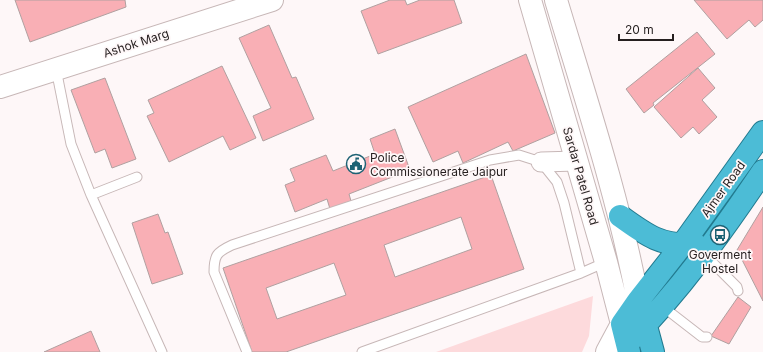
<svg xmlns="http://www.w3.org/2000/svg" width="763" height="352" font-family="Inter,sans-serif">
	<rect width="100%" height="100%" fill="#fef7f8"/>
	<path fill="#fddadc" d="M593 296 589 336 582 352H436Z"/>
	<path fill="#f9afb5" stroke="#b0a0a0" fill-rule="evenodd" d="M15 0H125L126 7 30 42Z
		M390 0H405L407 5 420 0H454L462 23 378 54 361 11Z
		M694 0H763V20L755 27 749 20 727 39Z
		M269 25 292 78 296 77 314 119 263 141 253 116 271 108 239 38Z
		M697 32 715 54 653 103 654 105 644 113 626 89Z
		M526 54 555 133 513 151 508 142 463 163 458 151 433 162 408 107Z
		M222 66 256 138 230 150 223 136 169 162 147 116 154 113 148 100Z
		M698 68 715 88 702 100 717 117 699 134 693 127 681 138 654 107Z
		M105 78 136 159 112 168 105 149 95 153 71 90Z
		M395 129 410 170 349 194 351 201 330 209 327 199 295 212 285 185 295 181 290 169 326 155 333 171 375 154 370 139Z
		M491 175 524 269 286 352H252L223 268ZM461 217 472 249 395 277 384 245ZM334 263 346 295 277 319 266 288Z
		M763 207V301L737 250Z
		M158 214 165 233 168 232 183 274 152 284 132 223Z
		M738 297 751 307 729 344 711 336Z
		M91 331 100 352H44Z"/>
	<g fill="none" stroke-linecap="round" stroke-linejoin="round">
		<defs>
			<path id="service" d="M56 69 71 144 91 195 162 352
				M91 195 137 177
				M704 254 737 287 738 291
				M662 306 702 337H707
				M247 352 214 272C214 255 217 252 232 245L490 160 519 155 541 162 557 182 564 203 581 273
				M362 352 581 273 606 262"/>
			<path id="minor" d="M541 162 577 161"/>
			<path id="tertiary" d="M530 0 606 262 622 324 607 352
				M556 0C586 100 619 199 638 301
				M0 87 272 0"/>
			<path id="trunk" d="M620 216C646 235 662 247 695 244
				M643 315 653 352
				M627 344C679 292 722 232 763 171
				M629 352 622 324 638 301 682 245 763 132"/>
		</defs>
		<use href="#service" stroke="#c7b7b7" stroke-width="11"/>
		<use href="#minor" stroke="#c7b7b7" stroke-width="21"/>
		<use href="#tertiary" stroke="#c7b7b7" stroke-width="24"/>
		<use href="#trunk" stroke="#227a8f" stroke-width="24"/>
		<use href="#service" stroke="#fff" stroke-width="9"/>
		<use href="#minor" stroke="#fff" stroke-width="19"/>
		<use href="#tertiary" stroke="#fff" stroke-width="22"/>
		<use href="#trunk" stroke="#4cbcd6" stroke-width="22"/>
	</g>
	<defs>
		<symbol id="civic-ring" viewBox="-11 -11 22 22"><circle r="9.5" fill="#fef7f8" stroke="#1e6274" stroke-width="1.5"/><path d="M-.6-6.5H3V-4.5H.6V-3L4-1V1h2V6H-6V1h2V-1L-.6-3ZM-1.2 2.5V6h2.4V2.5Z" fill="#1e6274"/></symbol>
		<symbol id="bus-ring" viewBox="-11 -11 22 22"><circle r="9.5" fill="#fef7f8" stroke="#1e6274" stroke-width="1.5"/><path d="M-5-6H5V4H4V6H2V4H-2V6H-4V4H-5ZM-3.5-4V0h7V-4ZM-3.5 1.2v1.5H-2V1.2ZM2 1.2v1.5H3.5V1.2Z" fill="#1e6274"/></symbol>
	</defs>
	<g fill-rule="evenodd">
		<use href="#civic-ring" x="345" y="153" width="22" height="22"/>
		<use href="#bus-ring" x="709" y="224" width="22" height="22"/>
	</g>
	<g text-anchor="middle" dominant-baseline="central" stroke-width="3.5" stroke-linejoin="round" paint-order="stroke">
		<g font-size="12" fill="#251f1f" stroke="#fef7f8">
			<text transform="translate(136 43) rotate(-18)">Ashok Marg</text>
			<text transform="translate(581 176) rotate(74)">Sardar Patel Road</text>
			<text transform="translate(723 189) rotate(-54)">Ajmer Road</text>
		</g>
		<g font-size="12" fill="#251f1f" stroke="#fef7f8" text-anchor="start">
			<text x="370" y="157">Police<tspan x="370" dy="14">Commissionerate Jaipur</tspan></text>
			<text x="720" y="254" text-anchor="middle">Goverment<tspan x="720" dy="14">Hostel</tspan></text>
		</g>
	</g>
	<path d="M619 34v6h54v-6" fill="none" stroke="#251f1f" stroke-width="2"/>
	<text x="625" y="34" font-size="12" fill="#251f1f" stroke="#fef7f8" stroke-width="3" paint-order="stroke">20 m</text>
</svg>
